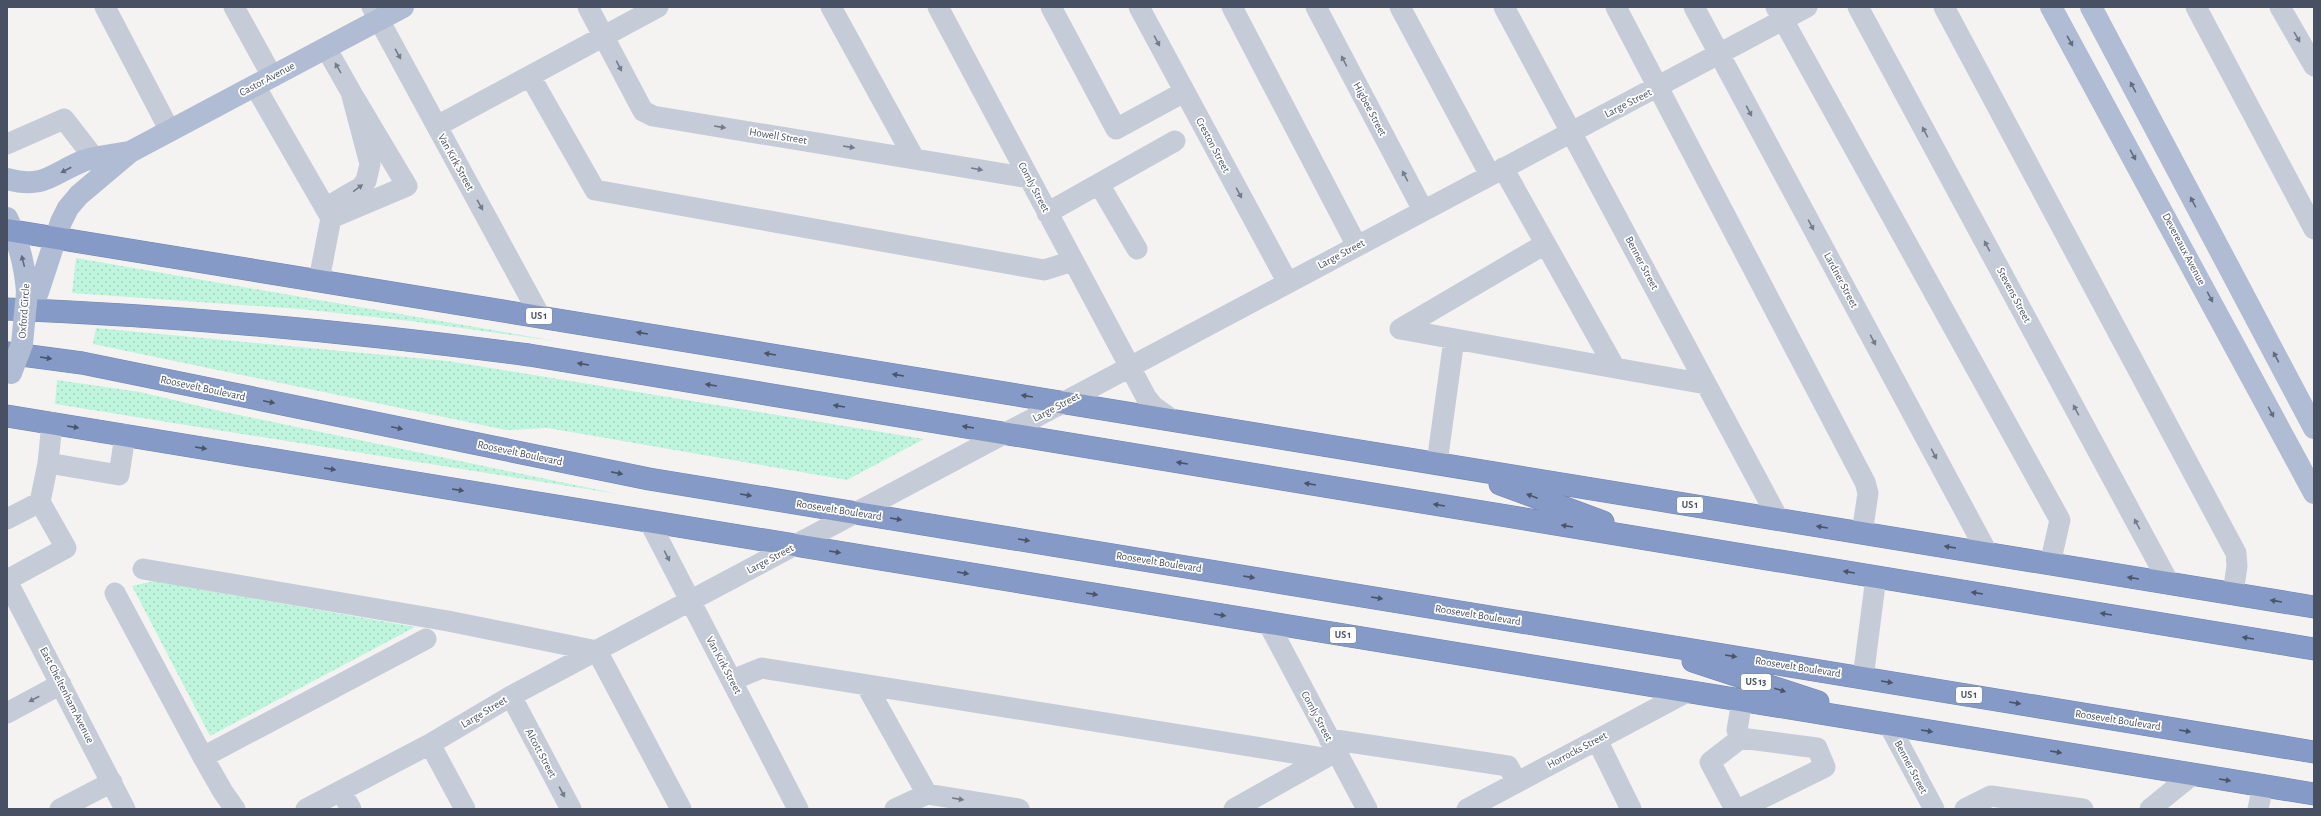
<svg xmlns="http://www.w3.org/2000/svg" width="2321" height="816" font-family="'Alegreya Sans',sans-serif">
	<defs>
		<pattern id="grass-dots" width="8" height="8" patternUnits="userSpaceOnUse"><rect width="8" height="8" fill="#bef5dc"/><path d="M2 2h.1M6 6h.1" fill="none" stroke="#a5d4c0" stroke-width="1.8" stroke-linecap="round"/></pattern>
	</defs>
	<rect width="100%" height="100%" fill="#f5f3f2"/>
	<path fill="url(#grass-dots)" d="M76 258 556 341 410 321 300 309 72 293Z
		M96 328 448 361 924 439 847 480 548 428 506 430 93 344Z
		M57 380 140 392 220 411 618 494 55 404Z
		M154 581 415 627 210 736 132 586Z"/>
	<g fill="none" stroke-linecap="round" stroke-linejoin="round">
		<defs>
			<path id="highway" d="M7 230 2314 607
				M7 309C182 316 355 332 529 355L2314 649
				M7 353 82 363 649 479 2314 752
				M7 416 2314 794
				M1500 484 1603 522
				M1693 661 1818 702"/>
		</defs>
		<use href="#highway" stroke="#7085b2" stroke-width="23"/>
		<path stroke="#c5ccd8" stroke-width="21" d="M105 7 170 131
			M234 7 272 76
			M372 7 540 316
			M588 7 643 111 653 116 1029 178
			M831 7 914 158
			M938 7 1146 397 1153 406 1173 420
			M1051 7 1116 129 1184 92
			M1139 7 1288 283
			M1232 7 1357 246
			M1316 7 1423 210
			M1400 7 1490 175
			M1504 7 1779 520
			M1616 7 1865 482 1868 493 1862 533
			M1694 7 1988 554
			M1776 7 2060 520 2050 564
			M1858 7 2169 583
			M1944 7 2236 553 2237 566 2233 594
			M2196 7 2314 229
			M2280 7 2314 66
			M530 76 595 190 1044 270 1073 261
			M255 86 331 218
			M437 126 658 7
			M7 144 64 119 95 159
			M1503 168 1615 368 1706 384
			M1099 184 1137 249
			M325 208 361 187 366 181 370 164 351 92 326 48
			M1047 213 1175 141
			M1545 244 1400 329 1615 368
			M319 280 331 218 407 186 351 92
			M52 423 48 463 119 475 125 435
			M1437 463 1454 339
			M7 519 40 502 48 463
			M649 521 798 809
			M143 569 448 621 597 651 681 809
			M7 580 66 548 40 502
			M7 581 125 809
			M115 593 203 757 223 792 235 809
			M1268 623 1367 809
			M1863 678 1876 577
			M732 680 762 668 1324 758
			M866 685 927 794
			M511 696 571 809
			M7 713 61 684
			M1889 725 1934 809
			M1329 739 1508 766 1517 782
			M1597 740 1631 809
			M430 744 465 809
			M203 757 426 639
			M341 791 351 809
			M60 809 112 782
			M306 809 430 744 511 696 1807 7
			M895 809 927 794 1019 809
			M1234 809 1328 756
			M1467 809 1687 692
			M1735 809 1710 762 1741 738 1737 730 1742 701
			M1740 809 1825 767 1817 748 1741 738
			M1965 809 1991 796 2083 809
			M2150 809 2192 775
			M2258 809 2263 786"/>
		<path stroke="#b0bcd4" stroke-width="22" d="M2051 7 2314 493
			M2091 7 2314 428
			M7 179C45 189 51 174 83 161 97 156 114 155 129 152
			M7 218C19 242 25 265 27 292
			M38 292 61 222 68 208 79 195 130 152 403 7"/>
		<use href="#highway" stroke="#859ac6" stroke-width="22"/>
		<path stroke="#b0bcd4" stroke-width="22" d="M11 373 22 344 27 292"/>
	</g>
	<defs><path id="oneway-solid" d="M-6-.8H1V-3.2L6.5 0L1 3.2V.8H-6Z"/></defs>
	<g fill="#737c8c">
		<use href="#oneway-solid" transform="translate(2297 37) rotate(60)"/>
		<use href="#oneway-solid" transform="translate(1157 41) rotate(62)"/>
		<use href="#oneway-solid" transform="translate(398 54) rotate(61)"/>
		<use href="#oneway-solid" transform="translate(1344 61) rotate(-118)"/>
		<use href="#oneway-solid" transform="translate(619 66) rotate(63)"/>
		<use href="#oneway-solid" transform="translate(338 68) rotate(-120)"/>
		<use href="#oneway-solid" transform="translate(1749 111) rotate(62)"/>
		<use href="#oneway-solid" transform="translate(720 127) rotate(9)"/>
		<use href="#oneway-solid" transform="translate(1925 132) rotate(-118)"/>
		<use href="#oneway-solid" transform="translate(849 147) rotate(9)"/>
		<use href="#oneway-solid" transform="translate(977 169) rotate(10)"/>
		<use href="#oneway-solid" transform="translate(1405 176) rotate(-118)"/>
		<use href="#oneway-solid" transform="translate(358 188) rotate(-36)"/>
		<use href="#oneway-solid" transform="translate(1239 193) rotate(62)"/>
		<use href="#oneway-solid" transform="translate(480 205) rotate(61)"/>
		<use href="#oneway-solid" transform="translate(1811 225) rotate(62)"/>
		<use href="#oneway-solid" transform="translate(1987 246) rotate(-118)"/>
		<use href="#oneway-solid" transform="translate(1873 340) rotate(62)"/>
		<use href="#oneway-solid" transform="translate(2076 410) rotate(-118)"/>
		<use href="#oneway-solid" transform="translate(1934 454) rotate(62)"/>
		<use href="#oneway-solid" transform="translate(2137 524) rotate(-118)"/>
		<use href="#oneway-solid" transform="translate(667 556) rotate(63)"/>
		<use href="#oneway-solid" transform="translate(34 699) rotate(152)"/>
		<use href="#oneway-solid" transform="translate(562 792) rotate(62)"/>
		<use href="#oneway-solid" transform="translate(958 799) rotate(9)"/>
	</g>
	<g fill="#616c7f">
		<use href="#oneway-solid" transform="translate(2070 41) rotate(61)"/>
		<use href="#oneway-solid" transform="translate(2133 87) rotate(-118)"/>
		<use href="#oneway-solid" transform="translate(2133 155) rotate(61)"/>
		<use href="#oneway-solid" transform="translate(66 170) rotate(152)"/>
		<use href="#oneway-solid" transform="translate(2193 202) rotate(-118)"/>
		<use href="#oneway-solid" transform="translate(23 261) rotate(-104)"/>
		<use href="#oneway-solid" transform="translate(2210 297) rotate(62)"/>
		<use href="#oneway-solid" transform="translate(2276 357) rotate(-118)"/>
		<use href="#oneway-solid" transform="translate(2271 412) rotate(62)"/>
	</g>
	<g fill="#4a5568">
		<use href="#oneway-solid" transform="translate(642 333) rotate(-171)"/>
		<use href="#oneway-solid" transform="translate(770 354) rotate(-171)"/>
		<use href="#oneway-solid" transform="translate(46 358) rotate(9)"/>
		<use href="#oneway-solid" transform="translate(583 364) rotate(-171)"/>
		<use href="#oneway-solid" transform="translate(898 375) rotate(-171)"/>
		<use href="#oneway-solid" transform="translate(711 385) rotate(-171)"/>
		<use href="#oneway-solid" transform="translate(1027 396) rotate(-171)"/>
		<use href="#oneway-solid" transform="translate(269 402) rotate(12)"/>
		<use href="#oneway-solid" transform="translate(839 406) rotate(-171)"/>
		<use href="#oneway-solid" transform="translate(73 427) rotate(9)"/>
		<use href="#oneway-solid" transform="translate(968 427) rotate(-171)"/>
		<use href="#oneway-solid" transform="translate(397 428) rotate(12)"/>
		<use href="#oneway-solid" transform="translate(201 448) rotate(9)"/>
		<use href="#oneway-solid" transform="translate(1182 463) rotate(-171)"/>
		<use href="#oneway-solid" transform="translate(330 469) rotate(9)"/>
		<use href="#oneway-solid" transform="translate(617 473) rotate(11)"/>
		<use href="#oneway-solid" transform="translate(1310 484) rotate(-171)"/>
		<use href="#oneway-solid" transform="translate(458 490) rotate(9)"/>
		<use href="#oneway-solid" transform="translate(746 495) rotate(9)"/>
		<use href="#oneway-solid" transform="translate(1532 496) rotate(-159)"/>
		<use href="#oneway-solid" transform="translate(1439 505) rotate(-171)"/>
		<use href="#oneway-solid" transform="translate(896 519) rotate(9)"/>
		<use href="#oneway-solid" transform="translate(1567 526) rotate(-171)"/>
		<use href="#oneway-solid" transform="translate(1822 527) rotate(-171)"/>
		<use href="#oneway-solid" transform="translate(1024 540) rotate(9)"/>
		<use href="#oneway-solid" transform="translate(1950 547) rotate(-171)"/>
		<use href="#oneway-solid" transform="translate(835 552) rotate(9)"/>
		<use href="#oneway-solid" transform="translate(1849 572) rotate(-171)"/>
		<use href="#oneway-solid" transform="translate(963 573) rotate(9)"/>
		<use href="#oneway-solid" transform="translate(1249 577) rotate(9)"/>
		<use href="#oneway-solid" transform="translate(2133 578) rotate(-171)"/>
		<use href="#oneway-solid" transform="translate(1977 593) rotate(-171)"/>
		<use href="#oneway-solid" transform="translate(1092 594) rotate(9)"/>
		<use href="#oneway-solid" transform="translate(1377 598) rotate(9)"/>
		<use href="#oneway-solid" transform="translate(2276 601) rotate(-171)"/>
		<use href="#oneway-solid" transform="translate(2106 614) rotate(-171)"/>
		<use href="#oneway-solid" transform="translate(1220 615) rotate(9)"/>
		<use href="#oneway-solid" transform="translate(2248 638) rotate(-171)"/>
		<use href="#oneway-solid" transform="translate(1731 656) rotate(9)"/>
		<use href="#oneway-solid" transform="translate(1887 682) rotate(9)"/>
		<use href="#oneway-solid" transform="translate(1780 690) rotate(18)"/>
		<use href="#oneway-solid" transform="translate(2015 703) rotate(9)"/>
		<use href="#oneway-solid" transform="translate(1927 731) rotate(9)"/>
		<use href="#oneway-solid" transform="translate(2185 731) rotate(9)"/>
		<use href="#oneway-solid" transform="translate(2056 752) rotate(9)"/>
		<use href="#oneway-solid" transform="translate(2225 780) rotate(9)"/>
	</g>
	<g text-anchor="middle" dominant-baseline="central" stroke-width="3.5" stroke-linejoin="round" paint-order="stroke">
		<g fill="#fff" stroke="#7e8592" stroke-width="1">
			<rect x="526" y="308" width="26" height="16" rx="3"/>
			<rect x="1677" y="497" width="26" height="16" rx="3"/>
			<rect x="1330" y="627" width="26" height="16" rx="3"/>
			<rect x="1741" y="674" width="30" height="16" rx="3"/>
			<rect x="1956" y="687" width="26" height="16" rx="3"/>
		</g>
		<g font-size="10" font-weight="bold" fill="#475163">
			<text x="539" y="316">US 1</text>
			<text x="1690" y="505">US 1</text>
			<text x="1343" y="635">US 1</text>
			<text x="1756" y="682">US 13</text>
			<text x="1969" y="695">US 1</text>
		</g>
		<g font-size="11" fill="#475163" stroke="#fff">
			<text transform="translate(267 79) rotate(-28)">Castor Avenue</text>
			<text transform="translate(1628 103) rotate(-27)">Large Street</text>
			<text transform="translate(1370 109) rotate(62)">Higbee Street</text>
			<text transform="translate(778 136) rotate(9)">Howell Street</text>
			<text transform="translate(1213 145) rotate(62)">Creston Street</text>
			<text transform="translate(456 162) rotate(61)">Van Kirk Street</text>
			<text transform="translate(1034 187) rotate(62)">Comly Street</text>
			<text transform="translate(2184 249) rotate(62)">Devereaux Avenue</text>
			<text transform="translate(1341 254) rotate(-28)">Large Street</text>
			<text transform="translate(1642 263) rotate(62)">Benner Street</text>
			<text transform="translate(1841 280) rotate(62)">Lardner Street</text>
			<text transform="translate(2014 295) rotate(62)">Stevens Street</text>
			<text transform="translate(24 311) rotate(-86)">Oxford Circle</text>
			<text transform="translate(203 388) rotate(12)">Roosevelt Boulevard</text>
			<text transform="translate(1056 407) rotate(-28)">Large Street</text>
			<text transform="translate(520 453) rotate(12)">Roosevelt Boulevard</text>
			<text transform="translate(839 510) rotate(9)">Roosevelt Boulevard</text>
			<text transform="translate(770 559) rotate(-28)">Large Street</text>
			<text transform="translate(1159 562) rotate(9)">Roosevelt Boulevard</text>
			<text transform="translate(1478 615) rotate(9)">Roosevelt Boulevard</text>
			<text transform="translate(724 665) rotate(62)">Van Kirk Street</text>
			<text transform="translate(1798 667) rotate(9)">Roosevelt Boulevard</text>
			<text transform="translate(67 695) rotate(63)">East Cheltenham Avenue</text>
			<text transform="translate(484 712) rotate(-31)">Large Street</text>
			<text transform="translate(1317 716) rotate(62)">Comly Street</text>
			<text transform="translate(2118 720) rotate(9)">Roosevelt Boulevard</text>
			<text transform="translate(1577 750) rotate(-28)">Horrocks Street</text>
			<text transform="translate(541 753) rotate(62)">Alcott Street</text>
			<text transform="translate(1911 767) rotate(62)">Benner Street</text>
		</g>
	</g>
	<rect width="2321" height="816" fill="none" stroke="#475163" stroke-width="16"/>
</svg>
